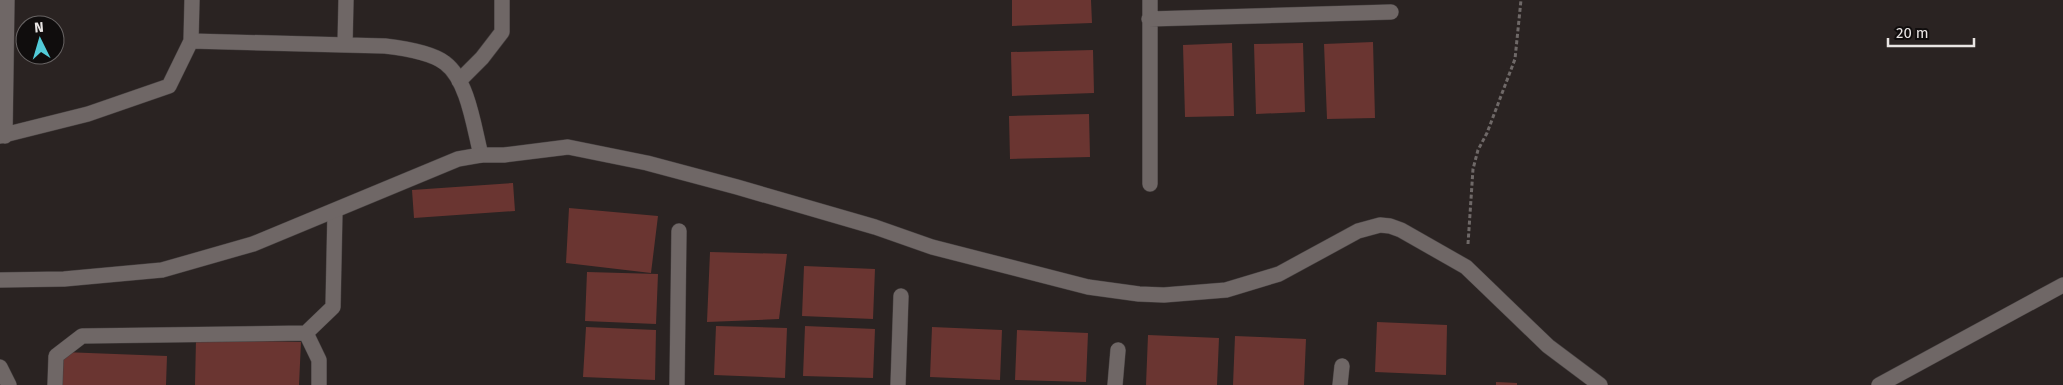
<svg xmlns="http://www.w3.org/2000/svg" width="2063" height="385" font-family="'Fira Sans',sans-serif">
	<rect width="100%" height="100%" fill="#2a2322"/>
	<path fill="#6a3531" d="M1012 0H1091L1092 23 1012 26Z
		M1373 42 1375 118 1327 119 1324 44Z
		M1232 43 1234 116 1185 117 1183 45Z
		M1303 43 1305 112 1256 114 1254 44Z
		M1093 50 1094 93 1012 96 1011 52Z
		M1089 114 1090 157 1010 159 1009 116Z
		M513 183 515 211 414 218 412 190Z
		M569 208 658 216 651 273 566 263Z
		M710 252 787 254 779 319 707 322Z
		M804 266 875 269 873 319 802 316Z
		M587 272 658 274 656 324 585 321Z
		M1377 322 1447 325 1446 375 1375 372Z
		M716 326 787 328 785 378 714 375Z
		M805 326 875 329 873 378 803 376Z
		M586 327 656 330 655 380 583 377Z
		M932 327 1002 330 1000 380 930 377Z
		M1017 330 1088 333 1086 382 1015 380Z
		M1148 335 1219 338 1217 385H1146Z
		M1235 336 1306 339 1304 385H1233Z
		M196 339 301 342 299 385H195Z
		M63 352 167 356 166 385H62Z
		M1496 382 1517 383V385H1496Z"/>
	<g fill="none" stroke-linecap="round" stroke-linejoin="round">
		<defs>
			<path id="service" d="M192 0 191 41 385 46C402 48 431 52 445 63 468 80 474 128 481 155
				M345 45 346 0
				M459 81 482 58 502 32V0
				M0 136 88 114 169 86 191 41
				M5 136 7 0
				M306 333 333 307 335 211
				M55 385 56 356 82 336 306 333 319 360V385"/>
			<path id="minor" d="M1150 0V184
				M1149 19 1391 12
				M0 280 64 279 162 270 253 244 458 159 481 155H504L568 147 647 163 737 187 875 227 932 247 1088 287 1139 294 1164 295 1226 290 1279 274 1358 231 1380 225 1390 226 1401 230 1466 267 1548 346 1600 385
				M0 367 9 385
				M677 385 679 231
				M898 385 901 296
				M1115 385 1118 350
				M1340 385 1342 366
				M1879 385 2063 285"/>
		</defs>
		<use href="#service" stroke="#464040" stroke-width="16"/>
		<use href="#minor" stroke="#464040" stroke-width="16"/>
		<path stroke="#6f6968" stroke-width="3" stroke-dasharray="4 2.5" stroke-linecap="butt" d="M1468 244 1473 169 1478 150 1487 133 1515 59 1521 0"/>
		<use href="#service" stroke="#6f6766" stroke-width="15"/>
		<use href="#minor" stroke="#6f6766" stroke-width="15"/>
	</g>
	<g transform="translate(40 40) rotate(355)"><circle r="24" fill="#100d0d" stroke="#676363"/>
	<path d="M0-4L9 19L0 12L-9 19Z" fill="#52cbd8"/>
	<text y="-8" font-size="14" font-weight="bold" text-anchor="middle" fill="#e9e5e4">N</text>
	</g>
	<path d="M1888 38v8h86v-8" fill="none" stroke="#e9e5e4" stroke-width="2.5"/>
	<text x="1896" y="38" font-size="15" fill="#e9e5e4" stroke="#100d0d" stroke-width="4" paint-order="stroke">20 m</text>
</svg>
